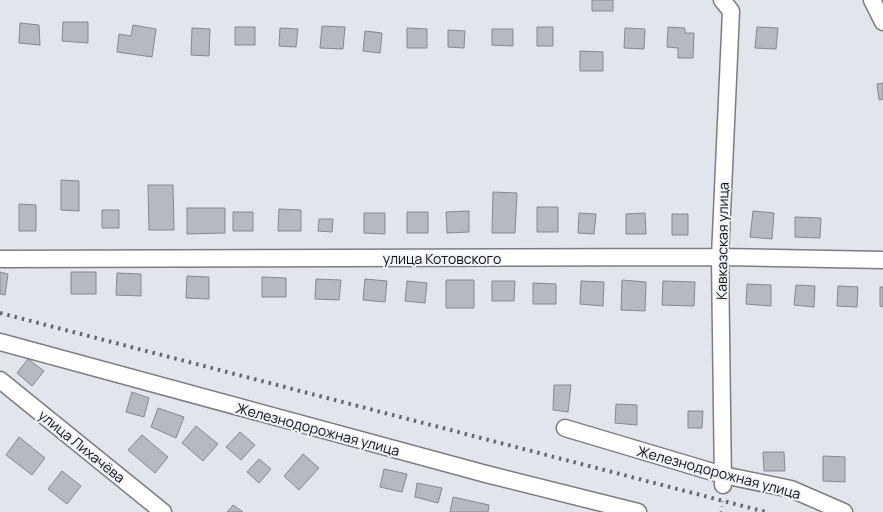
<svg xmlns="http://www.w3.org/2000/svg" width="883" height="512" font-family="Manrope,sans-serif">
	<rect width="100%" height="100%" fill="#e2e6ec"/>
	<path fill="#b6bac0" stroke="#85888e" d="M592 0H613V11H592Z
		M63 22H88V43L62 41Z
		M20 23 39 25 40 45 19 43Z
		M133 25 156 29 152 57 117 52 119 34 131 36Z
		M322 26 345 27 343 49 320 48Z
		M235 27H255V45H235Z
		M537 27H553V46H537Z
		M668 27 685 28V33H694L693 58H678V48L667 47Z
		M757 27 778 28 776 49 755 48Z
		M192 28 210 29 209 56 191 55Z
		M280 28 298 29 296 47 279 46Z
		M407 28 427 29V48H407Z
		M625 28 645 29 644 49 624 48Z
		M492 29H513V46L492 45Z
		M448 30 465 31 464 48 448 47Z
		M365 31 382 33 380 53 363 51Z
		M580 51 603 52V71H580Z
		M883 83V99L879 100 877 84Z
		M61 180 79 181V211L61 210Z
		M148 185H173L174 230H149Z
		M493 192 517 193 515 233H492Z
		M19 204 36 205V231H19Z
		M537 207H558V232H537Z
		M187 208H225V233L187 234Z
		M279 209 301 210V231H278Z
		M102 210H119V228H102Z
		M469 211V232L447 233 446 212Z
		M753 211 774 213 772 239 750 237Z
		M233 212H253V231H233Z
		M407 212H428V233H407Z
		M364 213H385V234L364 233Z
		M579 213 596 214 594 234 578 233Z
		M645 213 646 234H626V214Z
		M672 214H688V235H672Z
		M795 217 821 218 820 238 795 237Z
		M319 219H333L332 232 318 231Z
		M0 272 8 274 5 295 0 294Z
		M71 272H96V294H71Z
		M117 273 141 274V296L116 295Z
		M187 276 209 277V299L186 298Z
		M262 277 286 278V297H262Z
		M316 279 341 280 339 300 315 299Z
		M365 279 387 281 385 302 363 300Z
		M446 280H474V308H446Z
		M622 280 646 282 645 311 621 310Z
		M407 281 427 283 425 303 405 301Z
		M492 281H515L514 301H492Z
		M581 281 604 282 603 306 580 304Z
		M663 281 695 282 694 306 662 305Z
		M533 283 556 284V304H533Z
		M747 284 771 285V306L746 304Z
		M796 285 815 286 814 307 794 305Z
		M838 286 858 287 857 307 837 306Z
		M880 287H883V307L880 306Z
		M28 359 44 371 32 386 17 373Z
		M554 385H571L568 412 553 410Z
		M132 392 149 398 144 417 126 412Z
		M616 404 637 405V425L615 423Z
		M158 408 184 417 176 438 151 427Z
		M688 411H703L702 428H688Z
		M196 426 218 444 203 461 182 443Z
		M240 432 255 445 241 460 226 447Z
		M142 435 168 457 155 473 128 450Z
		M19 437 45 458 32 475 6 455Z
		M763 452H784L785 471H764Z
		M303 454 319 468 299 490 284 476Z
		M823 456 845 457V482L823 481Z
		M259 459 271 469 259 483 247 472Z
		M384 469 407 474 402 492 380 487Z
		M62 471 81 486 67 504 48 489Z
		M417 483 442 488 438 503 415 497Z
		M453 497 489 505 488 512H450Z
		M233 505 243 512H227Z"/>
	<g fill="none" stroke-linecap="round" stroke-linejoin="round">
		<defs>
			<path id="minor" d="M722 0 731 11 720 257 723 485
				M872 0 883 22
				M0 259 720 257 883 260
				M0 342 486 474 638 512
				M0 380 163 512
				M565 428 723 475 791 489 844 512"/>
		</defs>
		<use href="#minor" stroke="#7a7d83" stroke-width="19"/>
		<path stroke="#8e9195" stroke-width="2.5" stroke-dasharray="1 4" stroke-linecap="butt" d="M721 512 723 499"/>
		<use href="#minor" stroke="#fff" stroke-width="16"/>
		<path stroke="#64676a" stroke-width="4" stroke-dasharray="2.5 5" stroke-linecap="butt" d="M0 313 766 512"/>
	</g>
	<g text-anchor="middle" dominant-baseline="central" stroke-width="4" stroke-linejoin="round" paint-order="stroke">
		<g font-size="14" fill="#0f1012" stroke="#f0f3fa">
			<text transform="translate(722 241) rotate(-89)">Кавказская улица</text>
			<text x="442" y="258">улица Котовского</text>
			<text transform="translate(318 429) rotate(15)">Железнодорожная улица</text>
			<text transform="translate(82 446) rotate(39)">улица Лихачёва</text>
			<text transform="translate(719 472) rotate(15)">Железнодорожная улица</text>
		</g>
	</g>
</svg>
